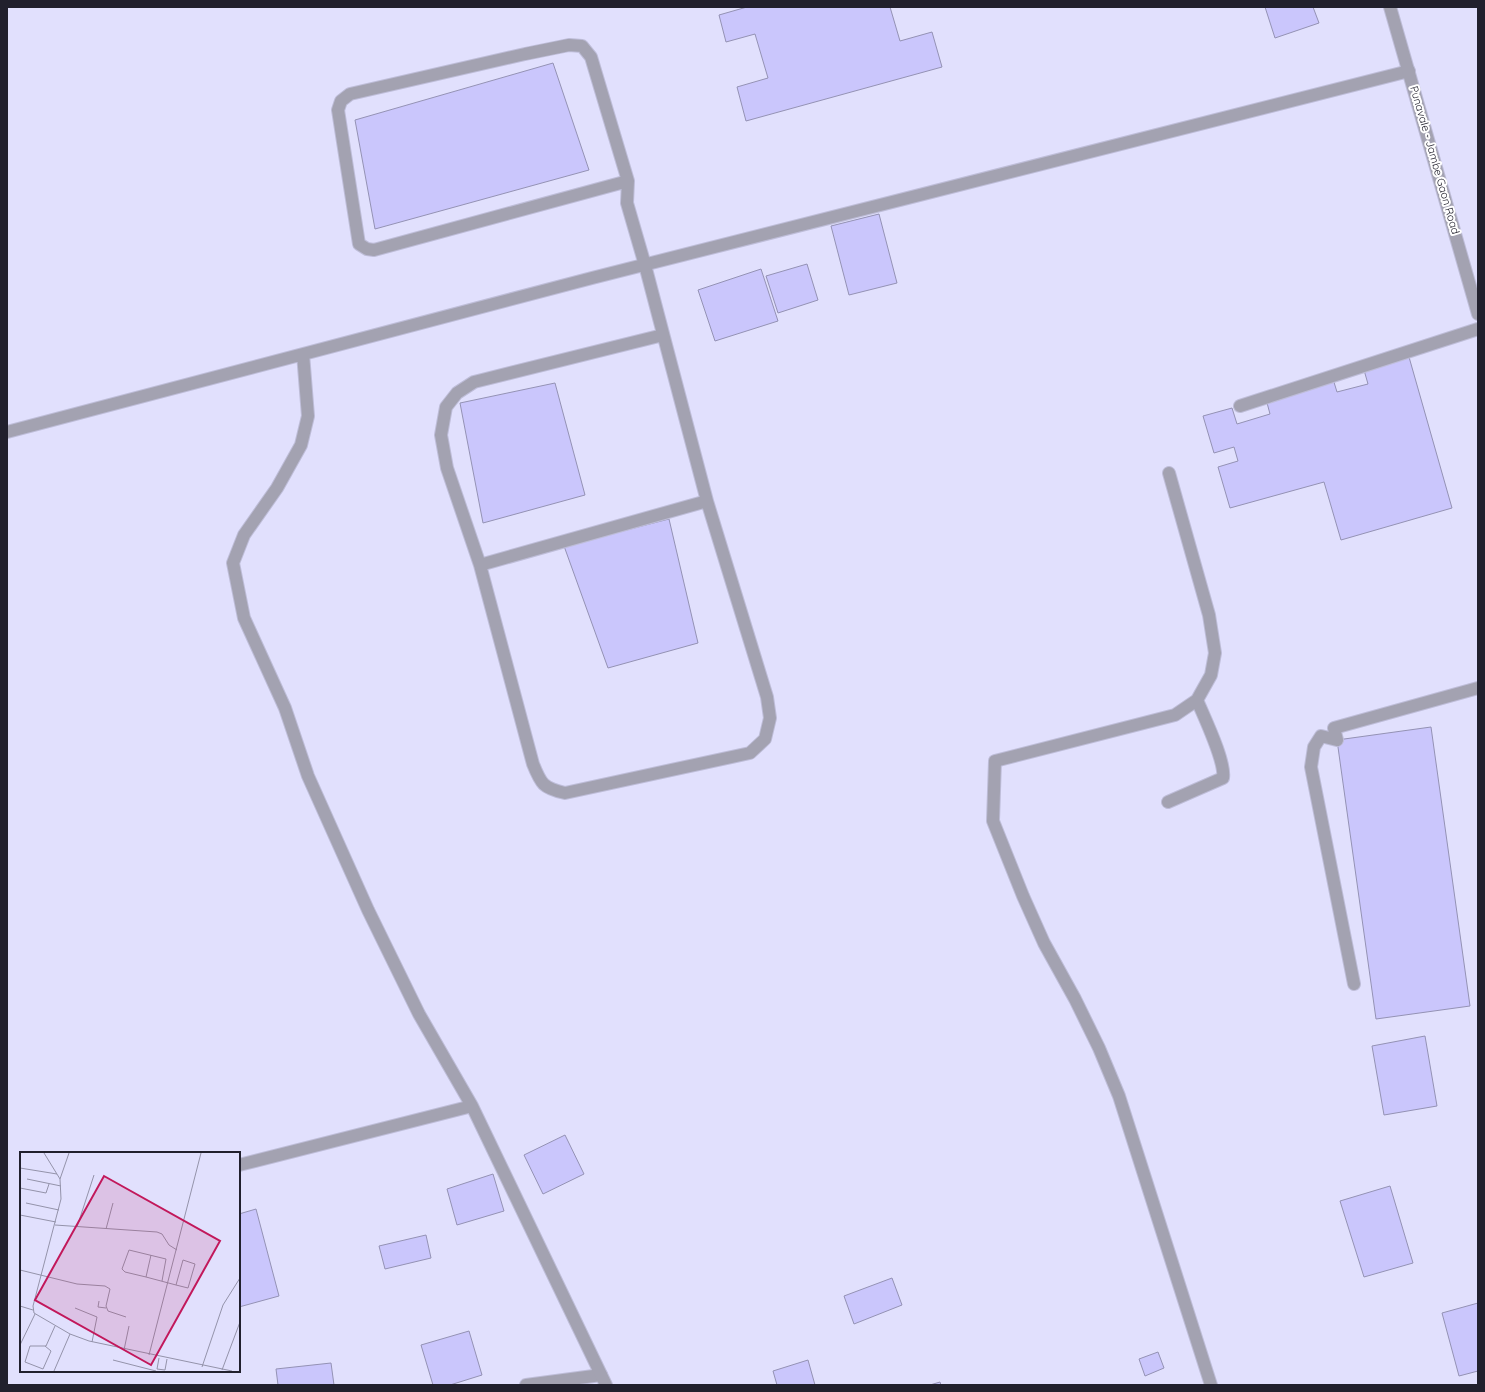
<svg xmlns="http://www.w3.org/2000/svg" width="1485" height="1392" font-family="Quicksand,sans-serif">
	<rect width="100%" height="100%" fill="#e1e0fd"/>
	<path fill="#cac6fc" stroke="#9492b4" d="M747 7H890L900 41 932 32 942 67 746 121 737 87 768 78 755 34 726 42 719 15Z
		M1265 7H1313L1319 23 1275 38Z
		M553 63 589 170 375 229 355 120Z
		M879 214 897 283 849 295 831 226Z
		M807 264 818 300 778 313 766 276Z
		M761 269 778 321 715 341 698 290Z
		M1409 357 1452 508 1341 540 1324 482 1230 508 1218 467 1238 461 1234 447 1214 453 1203 416 1232 408 1237 424 1270 414 1266 399 1333 379 1337 392 1368 384 1364 370Z
		M555 383 585 495 483 523 460 403Z
		M669 519 698 643 608 668 564 546Z
		M1431 727 1470 1006 1376 1019 1337 740Z
		M1425 1036 1437 1106 1384 1115 1372 1046Z
		M565 1135 584 1174 543 1194 524 1155Z
		M493 1174 504 1211 457 1225 447 1189Z
		M1390 1186 1413 1263 1364 1277 1340 1201Z
		M256 1209 279 1296 239 1307V1214Z
		M426 1235 431 1258 385 1269 379 1246Z
		M892 1278 902 1305 854 1324 844 1296Z
		M1478 1303V1371L1459 1376 1442 1313Z
		M469 1331 482 1375 450 1385H433L421 1345Z
		M1158 1352 1164 1368 1145 1376 1139 1359Z
		M808 1360 815 1385H777L773 1371Z
		M331 1363 334 1385H278L276 1369Z
		M940 1382 941 1385H930Z"/>
	<g fill="none" stroke-linecap="round" stroke-linejoin="round">
		<defs>
			<path id="service" d="M1240 406 1478 329
				M1169 473 1209 615 1215 653 1211 675 1197 700 1175 715 995 761 993 821 1023 896 1044 943 1075 999 1099 1048 1119 1096 1211 1385
				M1168 802 1223 778C1226 762 1204 717 1197 700
				M1354 984 1311 767 1314 747 1321 736 1337 740 1334 728 1478 688
				M526 1385 601 1375"/>
			<path id="minor" d="M628 181 374 250 367 249 359 244 338 110 341 101 350 94 525 54 569 45 582 46 591 57 628 181 627 203 645 265 707 501 767 697 770 718 765 739 750 753 565 793C543 788 541 784 533 764L480 565 447 468 441 435 446 407 457 393 474 382 663 335
				M303 354 308 416 301 445 277 488 244 535 233 563 244 618 285 708 308 776 368 910 419 1014 472 1106 606 1385
				M7 432 592 278 1409 71
				M480 565 707 501
				M239 1165 472 1106"/>
			<path id="tertiary" d="M1390 7 1478 314"/>
		</defs>
		<use href="#service" stroke="#bebdd8" stroke-width="14"/>
		<use href="#minor" stroke="#bebdd8" stroke-width="14"/>
		<use href="#tertiary" stroke="#bebdd8" stroke-width="14"/>
		<use href="#service" stroke="#a3a2b1" stroke-width="12"/>
		<use href="#minor" stroke="#a3a2b1" stroke-width="12"/>
		<use href="#tertiary" stroke="#a3a2b1" stroke-width="12"/>
	</g>
	<g text-anchor="middle" dominant-baseline="central" stroke-width="4" stroke-linejoin="round" paint-order="stroke">
		<g font-size="11" fill="#21202d" stroke="#fff">
			<text transform="translate(1435 160) rotate(74)">Punavale - Jambe Gaon Road</text>
		</g>
	</g>
	<g transform="translate(20 1152)">
		<rect width="220" height="220" fill="#e1e0fd"/>
		<path fill="none" stroke="#9493aa" stroke-width="1" d="M24 1 40 27 41 47 13 154 14 161 50 182 69 189 212 219M0 16 37 22M7 27 41 34M40 27 49 1M0 36 26 41 29 32M6 51 39 58M0 63 36 70M35 73 137 80 142 82 149 93 157 98M57 75 74 23M86 77 93 51M0 118 57 132 85 134 90 137 86 154 88 159 106 165M126 125 131 103M142 129 146 107 109 98 102 117 105 120 126 125 156 133 168 136 175 112 163 108 156 133M79 149 78 155 86 156M0 154 13 158M55 156 77 165 72 190M0 193 15 162M25 194 31 199 23 217 5 210 10 194H26L35 174M104 198 109 174M129 203 181 1M139 206 137 217 145 218 147 207M93 208 136 219M182 215 203 153 220 126M202 218 220 170M34 219 50 182"/>
		<path fill="#c2185b" fill-opacity="0.15" stroke="#c2185b" stroke-width="2" d="M84 24 200 89 131 213 15 148Z"/>
		<rect width="220" height="220" fill="none" stroke="#21202d" stroke-width="2"/>
	</g>
	<rect width="1485" height="1392" fill="none" stroke="#21202d" stroke-width="16"/>
</svg>
